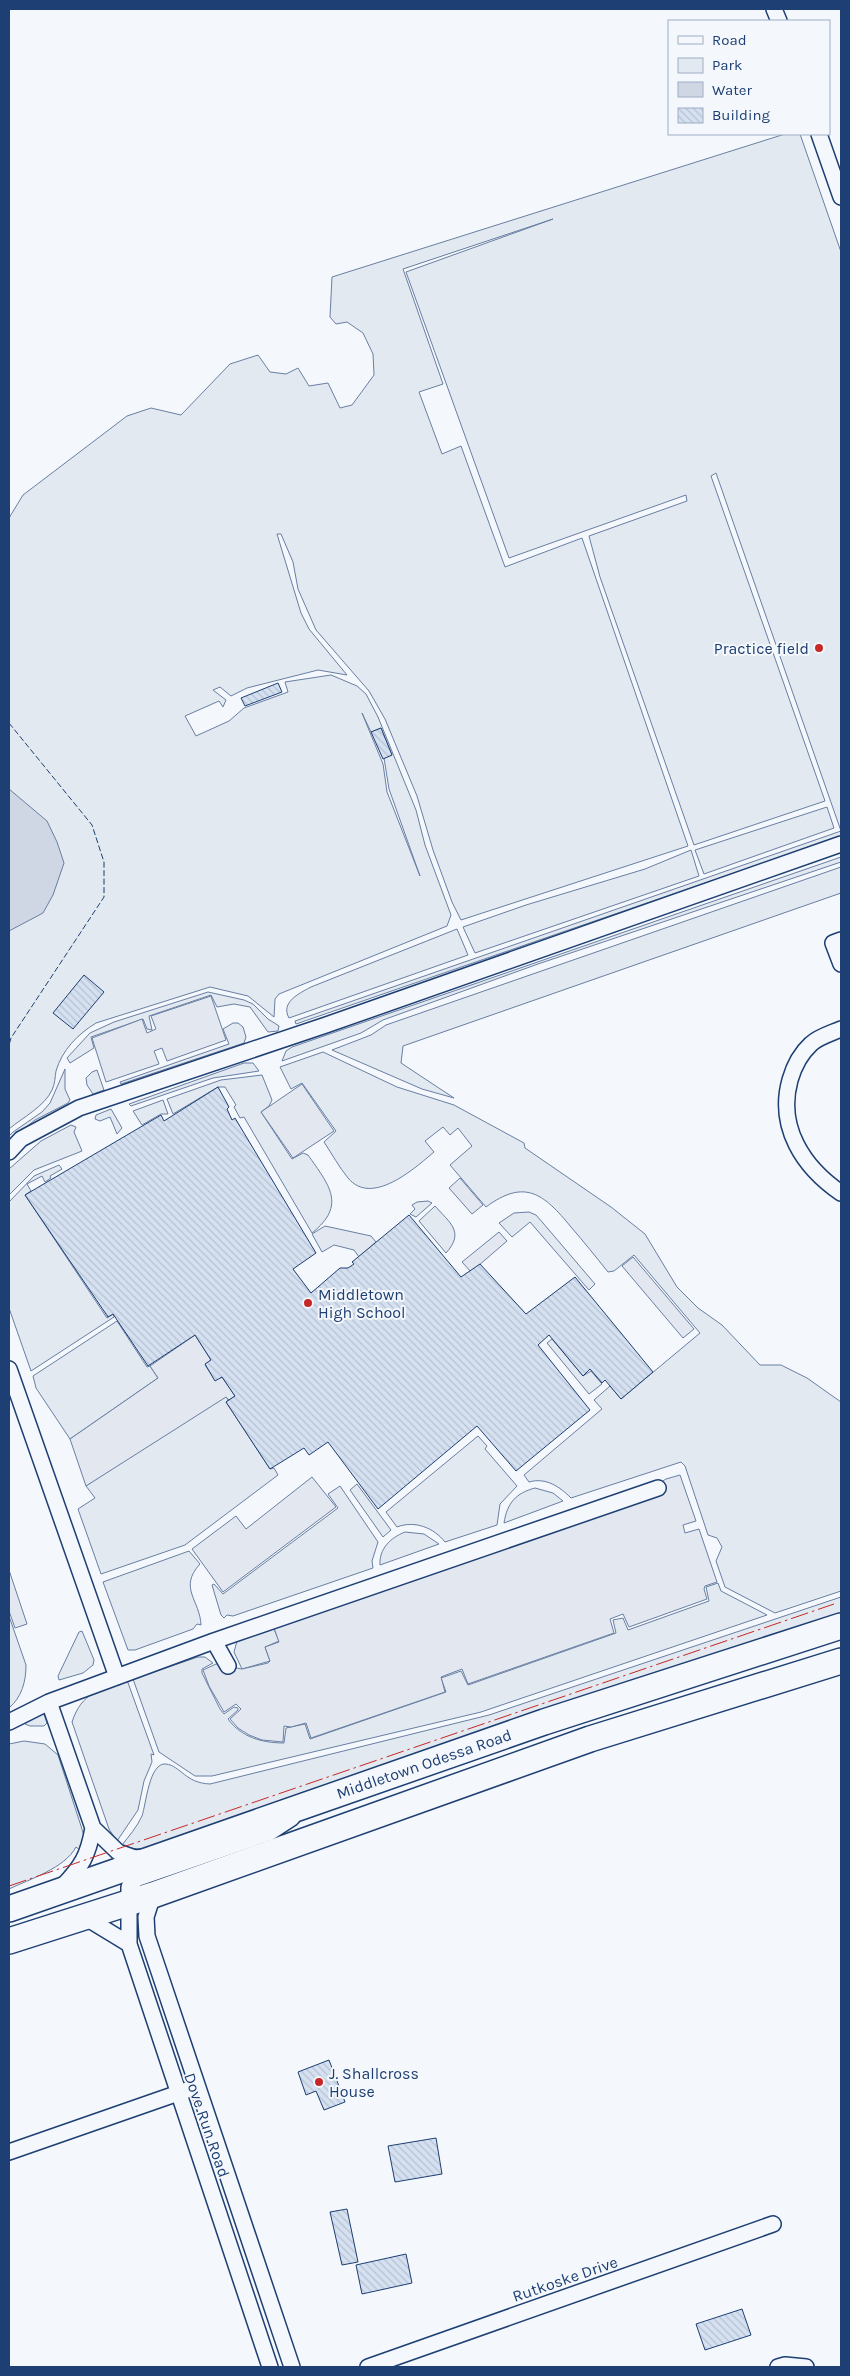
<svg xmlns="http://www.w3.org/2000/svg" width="850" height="2376" font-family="Karla,sans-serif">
	<defs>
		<pattern id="building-back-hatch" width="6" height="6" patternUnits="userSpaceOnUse" patternTransform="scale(1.25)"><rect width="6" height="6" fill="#d5e0f0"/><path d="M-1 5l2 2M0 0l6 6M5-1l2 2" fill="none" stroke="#b6c1d1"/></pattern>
	</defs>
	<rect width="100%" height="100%" fill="#f4f7fb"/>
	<path fill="#e3e9f0" stroke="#687fa3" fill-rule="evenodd" d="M785 134H800L841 252V836L296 1024 295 1021 841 831 716 473 711 476 825 801 694 845 600 577 589 536 687 501 686 495 509 558 406 272 553 219 403 269 443 384 419 392 442 454 461 446 505 567 582 538 688 846 461 920 452 902 433 850 417 796 385 719 369 691 316 630 298 589 293 562 281 534H277L301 613 309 629 347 675 318 670 247 688 231 696 220 687 213 690 226 700 223 707 219 701 185 716 196 736 229 721 244 708 288 692 285 682 331 675 357 686 366 694 378 717 416 810 425 845 451 915 447 926 279 994 275 999 274 1017 248 996 210 987 96 1023C78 1034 62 1050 56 1071 55 1077 55 1084 52 1090 45 1106 22 1118 9 1129V518L23 495 127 416 151 408 181 415 230 364 258 355 270 372 286 374 298 368 309 386 328 383 340 408 352 405 374 375 373 354 363 333 347 322 336 324 330 317 332 277ZM362 713 371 732 381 728 392 755 384 758 389 789 420 876 387 792 383 764Z
		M827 807 834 828 704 874 695 850Z
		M691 850 699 876 475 953 463 927 526 905 645 869Z
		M841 857V862L538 964 383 1020 361 1033 282 1061 286 1051 292 1047Z
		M841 867V893L403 1046 401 1063 454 1098 422 1089 332 1050 371 1035 386 1025Z
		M457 929 468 955 289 1018C280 1002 300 993 311 987Z
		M208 992 244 1000 253 1004 268 1019 279 1026 278 1031 268 1032 250 1007 234 1004 217 1007 211 995 149 1016 152 1030 147 1029 143 1019 91 1037 94 1048 70 1063 67 1058 90 1033 114 1022Z
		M233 1023H238L243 1027 246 1037 244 1043 121 1084 120 1082 229 1044 223 1029Z
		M323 1052 397 1087 454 1105 524 1143 525 1148 611 1207 645 1234 677 1287 698 1308 722 1325 760 1365H781L807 1378 841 1402V1591L775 1613 725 1587 716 1561 722 1547 717 1538 708 1535 685 1466 681 1462 571 1498C560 1487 546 1477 529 1482L524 1475 602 1409 594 1400 610 1386 621 1399 700 1333 634 1255 614 1271 608 1272C596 1257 584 1242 571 1227 544 1194 525 1178 486 1207L450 1165 472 1146 458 1128 450 1135 443 1127 425 1141 434 1152C415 1168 372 1207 348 1178 339 1167 332 1154 324 1142L336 1131 302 1083 291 1089 280 1067Z
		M244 1063H253L259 1071 213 1078 131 1106 129 1104Z
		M65 1069V1089L70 1100 68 1103 35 1120 9 1141V1136L13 1132 42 1112 50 1103Z
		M97 1070 104 1090 93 1094 87 1085 86 1078 92 1072Z
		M262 1075 272 1100 269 1106 261 1112 292 1159 303 1153 308 1155C329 1185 347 1205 312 1233L244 1117 240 1118 234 1107 236 1105 225 1087H218L173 1114 167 1099 221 1080Z
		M163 1100 168 1114H161L142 1125 133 1111Z
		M111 1109 122 1128 117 1134 110 1117 100 1121 95 1119 96 1115Z
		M71 1125 76 1127 74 1132 82 1151 34 1170 9 1195V1169L41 1141Z
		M59 1165 62 1169 50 1176 51 1178 45 1182 42 1176 27 1184 31 1191 25 1195 107 1318 113 1314 114 1317 31 1371 9 1308V1202L34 1176Z
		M428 1201 432 1203 416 1217 410 1214 415 1209 412 1205 417 1202Z
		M435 1206C450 1223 465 1232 446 1253L419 1221Z
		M529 1212 536 1215 543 1223 595 1284 589 1290 530 1222 512 1237 499 1223 514 1213Z
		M117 1321 147 1367 150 1366 158 1378 70 1439 36 1388 33 1376Z
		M552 1339 583 1376 591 1371 602 1384 589 1394 547 1343Z
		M226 1396 228 1400 226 1402 270 1469 274 1468 278 1475 185 1545 101 1574 78 1509 95 1498 86 1486 156 1439Z
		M478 1436 487 1446 485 1449 517 1486 500 1504 497 1525 445 1542C434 1528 415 1520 397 1527L386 1512Z
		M357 1484 391 1530 383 1537 350 1490Z
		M340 1486 378 1542 372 1561 373 1568 233 1616 227 1615 224 1618 221 1615 212 1585 214 1584 223 1594 338 1508 328 1494Z
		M535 1488 553 1493 563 1501 504 1523C507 1503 516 1493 535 1488Z
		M405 1532 424 1534 439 1544 380 1565C379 1549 390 1538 405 1532Z
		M189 1551 200 1564C178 1588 200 1600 201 1625L197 1624 193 1629 135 1650H128L103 1582Z
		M718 1583 721 1591 767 1615 481 1712 212 1776H195L159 1752 133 1679 198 1657H205L213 1663 202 1669V1673L220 1709 224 1714 234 1707 238 1708V1710L228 1719C241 1737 262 1743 284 1743L286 1728 305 1724 310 1739 446 1692 441 1678 461 1671 468 1685 616 1633 613 1620 623 1618 628 1630 709 1601 706 1587Z
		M841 1597V1613L378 1771 315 1788 142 1849 127 1848 122 1845C129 1836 137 1827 142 1816 146 1805 149 1762 166 1764 181 1766 185 1783 210 1784L489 1715Z
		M9 1616 26 1665C26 1681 22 1697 9 1708Z
		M274 1629 279 1641 265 1647 270 1661 242 1669 234 1652 237 1641Z
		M82 1631 94 1660 93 1665 83 1673 59 1680 58 1676 79 1632Z
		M127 1680 154 1755 151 1754 152 1762 144 1781 138 1810 117 1841 109 1829 72 1722C82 1692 99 1690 127 1680Z
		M42 1709 47 1723 44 1726H30L25 1724V1719Z
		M24 1741 45 1744 58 1755 81 1826 84 1836 81 1851 76 1847C65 1868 30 1879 9 1889V1744Z"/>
	<path fill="#e3e8f0" stroke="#687fa3" d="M211 996 226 1040 167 1061 162 1048 154 1051 159 1064 106 1082 92 1038 142 1019 147 1033 156 1029 151 1016Z
		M302 1084 334 1131 293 1158 261 1112Z
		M460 1178 483 1205 472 1214 449 1188Z
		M325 1226 371 1236 376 1242 359 1257 354 1250 334 1245 322 1252 312 1234Z
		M499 1232 507 1241 471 1272 462 1262Z
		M633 1257 694 1329 683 1338 622 1266Z
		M195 1335 211 1360 205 1365 215 1380 222 1377 235 1396 229 1400 226 1397 86 1486 70 1439 158 1378 150 1366Z
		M680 1475 696 1521 683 1525 685 1533 699 1529 717 1582 705 1586 704 1589 707 1599 629 1627 623 1614 610 1619 614 1633 468 1684 462 1669 441 1677 445 1692 311 1738 306 1723 291 1727 284 1726 283 1742 262 1740 249 1735 238 1728 230 1719 241 1709 236 1704 224 1712 209 1686 203 1670 216 1664 242 1669 268 1663 270 1661 265 1647 279 1642 274 1628 624 1505 666 1479Z
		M312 1477 336 1507 223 1592 192 1549 236 1516 246 1529Z
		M9 1570 27 1624 15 1628 9 1611Z"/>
	<path fill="#cfd7e4" stroke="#687fa3" d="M9 789 47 821 57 842 64 863 53 895 43 913 9 931Z"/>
	<path fill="url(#building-back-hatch)" stroke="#1d3f73" d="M278 683 282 692 245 706 241 698Z
		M381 728 392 755 383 759 371 732Z
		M84 975 104 992 73 1029 53 1013Z
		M218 1087 229 1107 227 1109 232 1120 235 1118 316 1253 293 1269 311 1293 340 1268H348L354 1264 352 1262 409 1215 461 1277 480 1264 526 1314 575 1277 653 1372 621 1399 605 1380 602 1383 590 1369 583 1376 549 1335 538 1345 590 1410 516 1471 477 1426 378 1509 328 1442 309 1455 304 1448 270 1469 226 1402 235 1396 222 1377 215 1381 205 1364 211 1360 195 1335 148 1366 113 1314 108 1317 25 1195 161 1115 164 1121Z
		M329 2060 345 2102 324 2110 316 2091 306 2095 298 2072Z
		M436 2138 442 2174 395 2182 388 2146Z
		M347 2209 358 2262 342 2265 330 2212Z
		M406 2254 412 2283 362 2294 356 2265Z
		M742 2309 751 2335 705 2350 696 2324Z"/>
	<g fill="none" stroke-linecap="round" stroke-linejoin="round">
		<defs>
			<path id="minor" d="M774 9 779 21
				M819 134 841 197
				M841 940 833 943 841 964
				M841 1029C832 1033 818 1037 811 1044 800 1054 794 1066 790 1080 777 1127 803 1167 841 1193
				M9 1152 21 1139 79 1108 326 1025 841 844
				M9 1369 117 1677
				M214 1641 228 1666
				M49 1702 93 1828 118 1852 135 1858 145 1857
				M9 1722 49 1702 214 1641 658 1488
				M62 1887C82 1866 88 1856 93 1828
				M153 1895 146 1917 147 1936 292 2367
				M83 1916 129 1944 270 2367
				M129 1944V1887L136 1879 269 1833 292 1818
				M9 2152 187 2090
				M368 2367 773 2224
				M778 2367 785 2365 806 2367"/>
			<path id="primary" d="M9 1909 544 1722 841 1626
				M9 1941 153 1895 590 1739 841 1661"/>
		</defs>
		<use href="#minor" stroke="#1d3f73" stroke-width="18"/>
		<use href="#primary" stroke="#1d3f73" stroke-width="28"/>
		<use href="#minor" stroke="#f4f7fb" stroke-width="15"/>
		<use href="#primary" stroke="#f4f7fb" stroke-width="25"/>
		<path stroke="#1d3f73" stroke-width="1" stroke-dasharray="6 2.5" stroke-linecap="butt" d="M9 723 92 825 104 862V897L11 1038 9 1045"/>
		<path stroke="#c62828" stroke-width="1" stroke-dasharray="18 4 2.5 4" stroke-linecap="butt" d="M9 1886 834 1604"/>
	</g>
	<g fill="#c62828" stroke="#f4f7fb" stroke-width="2">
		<circle cx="819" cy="648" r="5"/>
		<circle cx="308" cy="1303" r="5"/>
		<circle cx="319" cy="2082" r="5"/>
	</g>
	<g text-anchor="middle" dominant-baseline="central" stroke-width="4" stroke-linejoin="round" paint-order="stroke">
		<g font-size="16" fill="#1d3f73" stroke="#f4f7fb" text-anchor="start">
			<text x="809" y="648" text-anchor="end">Practice field</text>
			<text x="318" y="1294">Middletown<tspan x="318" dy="18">High School</tspan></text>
			<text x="329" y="2073">J. Shallcross<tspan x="329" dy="18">House</tspan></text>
		</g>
		<g font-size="16" fill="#1d3f73" stroke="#f4f7fb">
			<text transform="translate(424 1764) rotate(-19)">Middletown Odessa Road</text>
			<text transform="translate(207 2125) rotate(71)">Dove Run Road</text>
			<text transform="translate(565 2279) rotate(-19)">Rutkoske Drive</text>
		</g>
	</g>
	<rect width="850" height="2376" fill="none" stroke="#1d3f73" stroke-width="20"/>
	<rect x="668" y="20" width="162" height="115" fill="#f4f7fb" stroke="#9eadc5"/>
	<rect x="678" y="36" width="25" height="8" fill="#f4f7fb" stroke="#9eadc5"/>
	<text x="712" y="45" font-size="15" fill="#1d3f73">Road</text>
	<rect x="678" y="58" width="25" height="15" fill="#e3e9f0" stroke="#9eadc5"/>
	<text x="712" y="70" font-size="15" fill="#1d3f73">Park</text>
	<rect x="678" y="82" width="25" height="15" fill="#cfd7e4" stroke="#9eadc5"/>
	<text x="712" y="95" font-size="15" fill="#1d3f73">Water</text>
	<rect x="678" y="108" width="25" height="15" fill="url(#building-back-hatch)" stroke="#9eadc5"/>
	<text x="712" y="120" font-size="15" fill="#1d3f73">Building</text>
</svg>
